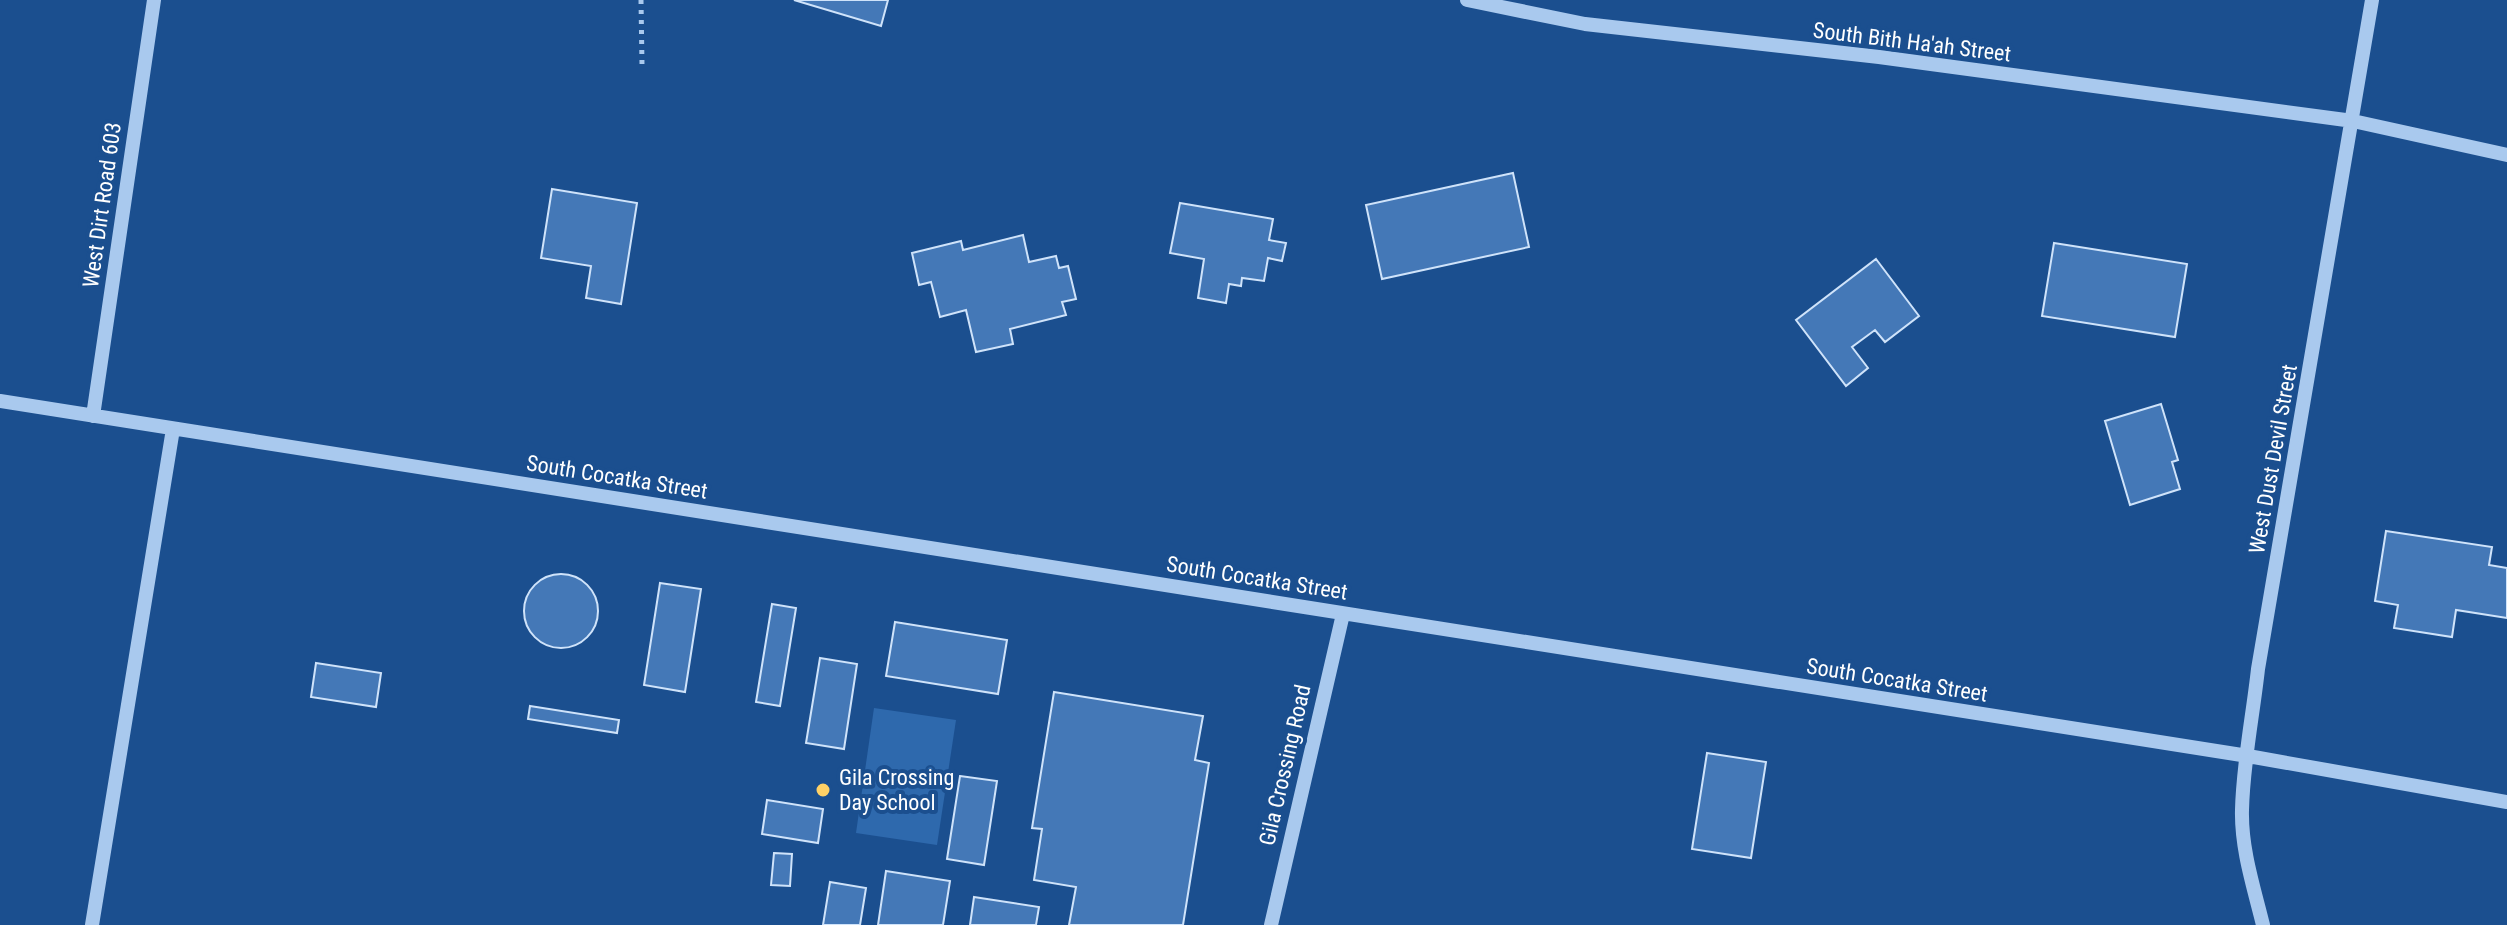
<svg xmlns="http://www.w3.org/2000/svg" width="2507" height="925" font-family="'Roboto Condensed',sans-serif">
	<rect width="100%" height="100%" fill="#1b4f8f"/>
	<path fill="#2e69ad" d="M874 708 956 720 937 845 856 833Z"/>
	<path fill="#4478b7" stroke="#cfe3fa" stroke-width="2" d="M794 0H888L881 26Z
		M1513 173 1529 247 1382 279 1366 205Z
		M552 189 637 203 621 304 586 298 591 266 541 258Z
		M1180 203 1273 219 1269 240 1286 243 1282 261 1268 258 1264 281 1242 278 1241 286 1229 284 1226 303 1198 298 1204 259 1170 253Z
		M1023 235 1029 262 1056 256 1059 268 1068 266 1076 299 1062 302 1066 315 1010 329 1013 344 976 352 966 310 940 317 931 282 919 285 912 253 961 241 963 250Z
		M2054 243 2187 264 2175 337 2042 316Z
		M1876 259 1919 316 1885 342 1875 330 1852 347 1868 368 1846 386 1796 320Z
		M2161 404 2178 460 2172 462 2180 489 2130 505 2105 421Z
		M2386 531 2492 547 2489 565 2507 568V618L2456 610 2452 637 2394 628 2398 605 2375 601Z
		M524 611a37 37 0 1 1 74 0a37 37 0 1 1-74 0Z
		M660 583 701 589 685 692 644 685Z
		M772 604 796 608 780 706 756 702Z
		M895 622 1007 640 998 694 886 676Z
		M820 658 857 664 844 749 806 743Z
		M316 663 381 673 376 707 311 697Z
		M1054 692 1203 716 1195 760 1209 763 1183 925H1069L1076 887 1034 880 1042 829 1032 828Z
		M530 706 619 720 617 733 528 719Z
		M1707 753 1766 762 1751 858 1692 849Z
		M960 776 997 781 984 865 947 859Z
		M767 800 823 809 818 843 762 834Z
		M774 853 792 854 790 886 771 885Z
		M886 871 950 881 943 925H878Z
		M830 882 866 888 860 925H823Z
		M974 897 1039 907 1036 925H970Z"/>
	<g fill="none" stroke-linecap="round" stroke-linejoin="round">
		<path stroke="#a9c9ee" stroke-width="5" stroke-dasharray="4 6" stroke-linecap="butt" d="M641 0 642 65"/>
		<path stroke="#a9c9ee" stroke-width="14" d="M1467 0 1585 24 1879 57 2353 121 2507 155
			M0 401 2248 756 2507 802
			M93 416 154 0
			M92 925 173 429
			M1271 925 1343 614
			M2263 925C2254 888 2241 849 2242 810 2243 763 2253 715 2258 669L2372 0"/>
	</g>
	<circle fill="#ffd166" stroke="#1b4f8f" stroke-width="3" cx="823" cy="790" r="8"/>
	<g text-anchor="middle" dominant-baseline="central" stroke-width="8" stroke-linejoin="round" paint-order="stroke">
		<g font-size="22" fill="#fff" stroke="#1b4f8f">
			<text transform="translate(1912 42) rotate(7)">South Bith Ha'ah Street</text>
			<text transform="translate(102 205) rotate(-82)">West Dirt Road 603</text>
			<text transform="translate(2273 459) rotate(-80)">West Dust Devil Street</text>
			<text transform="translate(617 477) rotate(9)">South Cocatka Street</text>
			<text transform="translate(1257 578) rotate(9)">South Cocatka Street</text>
			<text transform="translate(1897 680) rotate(9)">South Cocatka Street</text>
			<text transform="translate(1285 765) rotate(-77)">Gila Crossing Road</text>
		</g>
		<g font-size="22" fill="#fff" stroke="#1b4f8f" text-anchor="start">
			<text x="839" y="777">Gila Crossing<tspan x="839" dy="25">Day School</tspan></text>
		</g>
	</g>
</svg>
